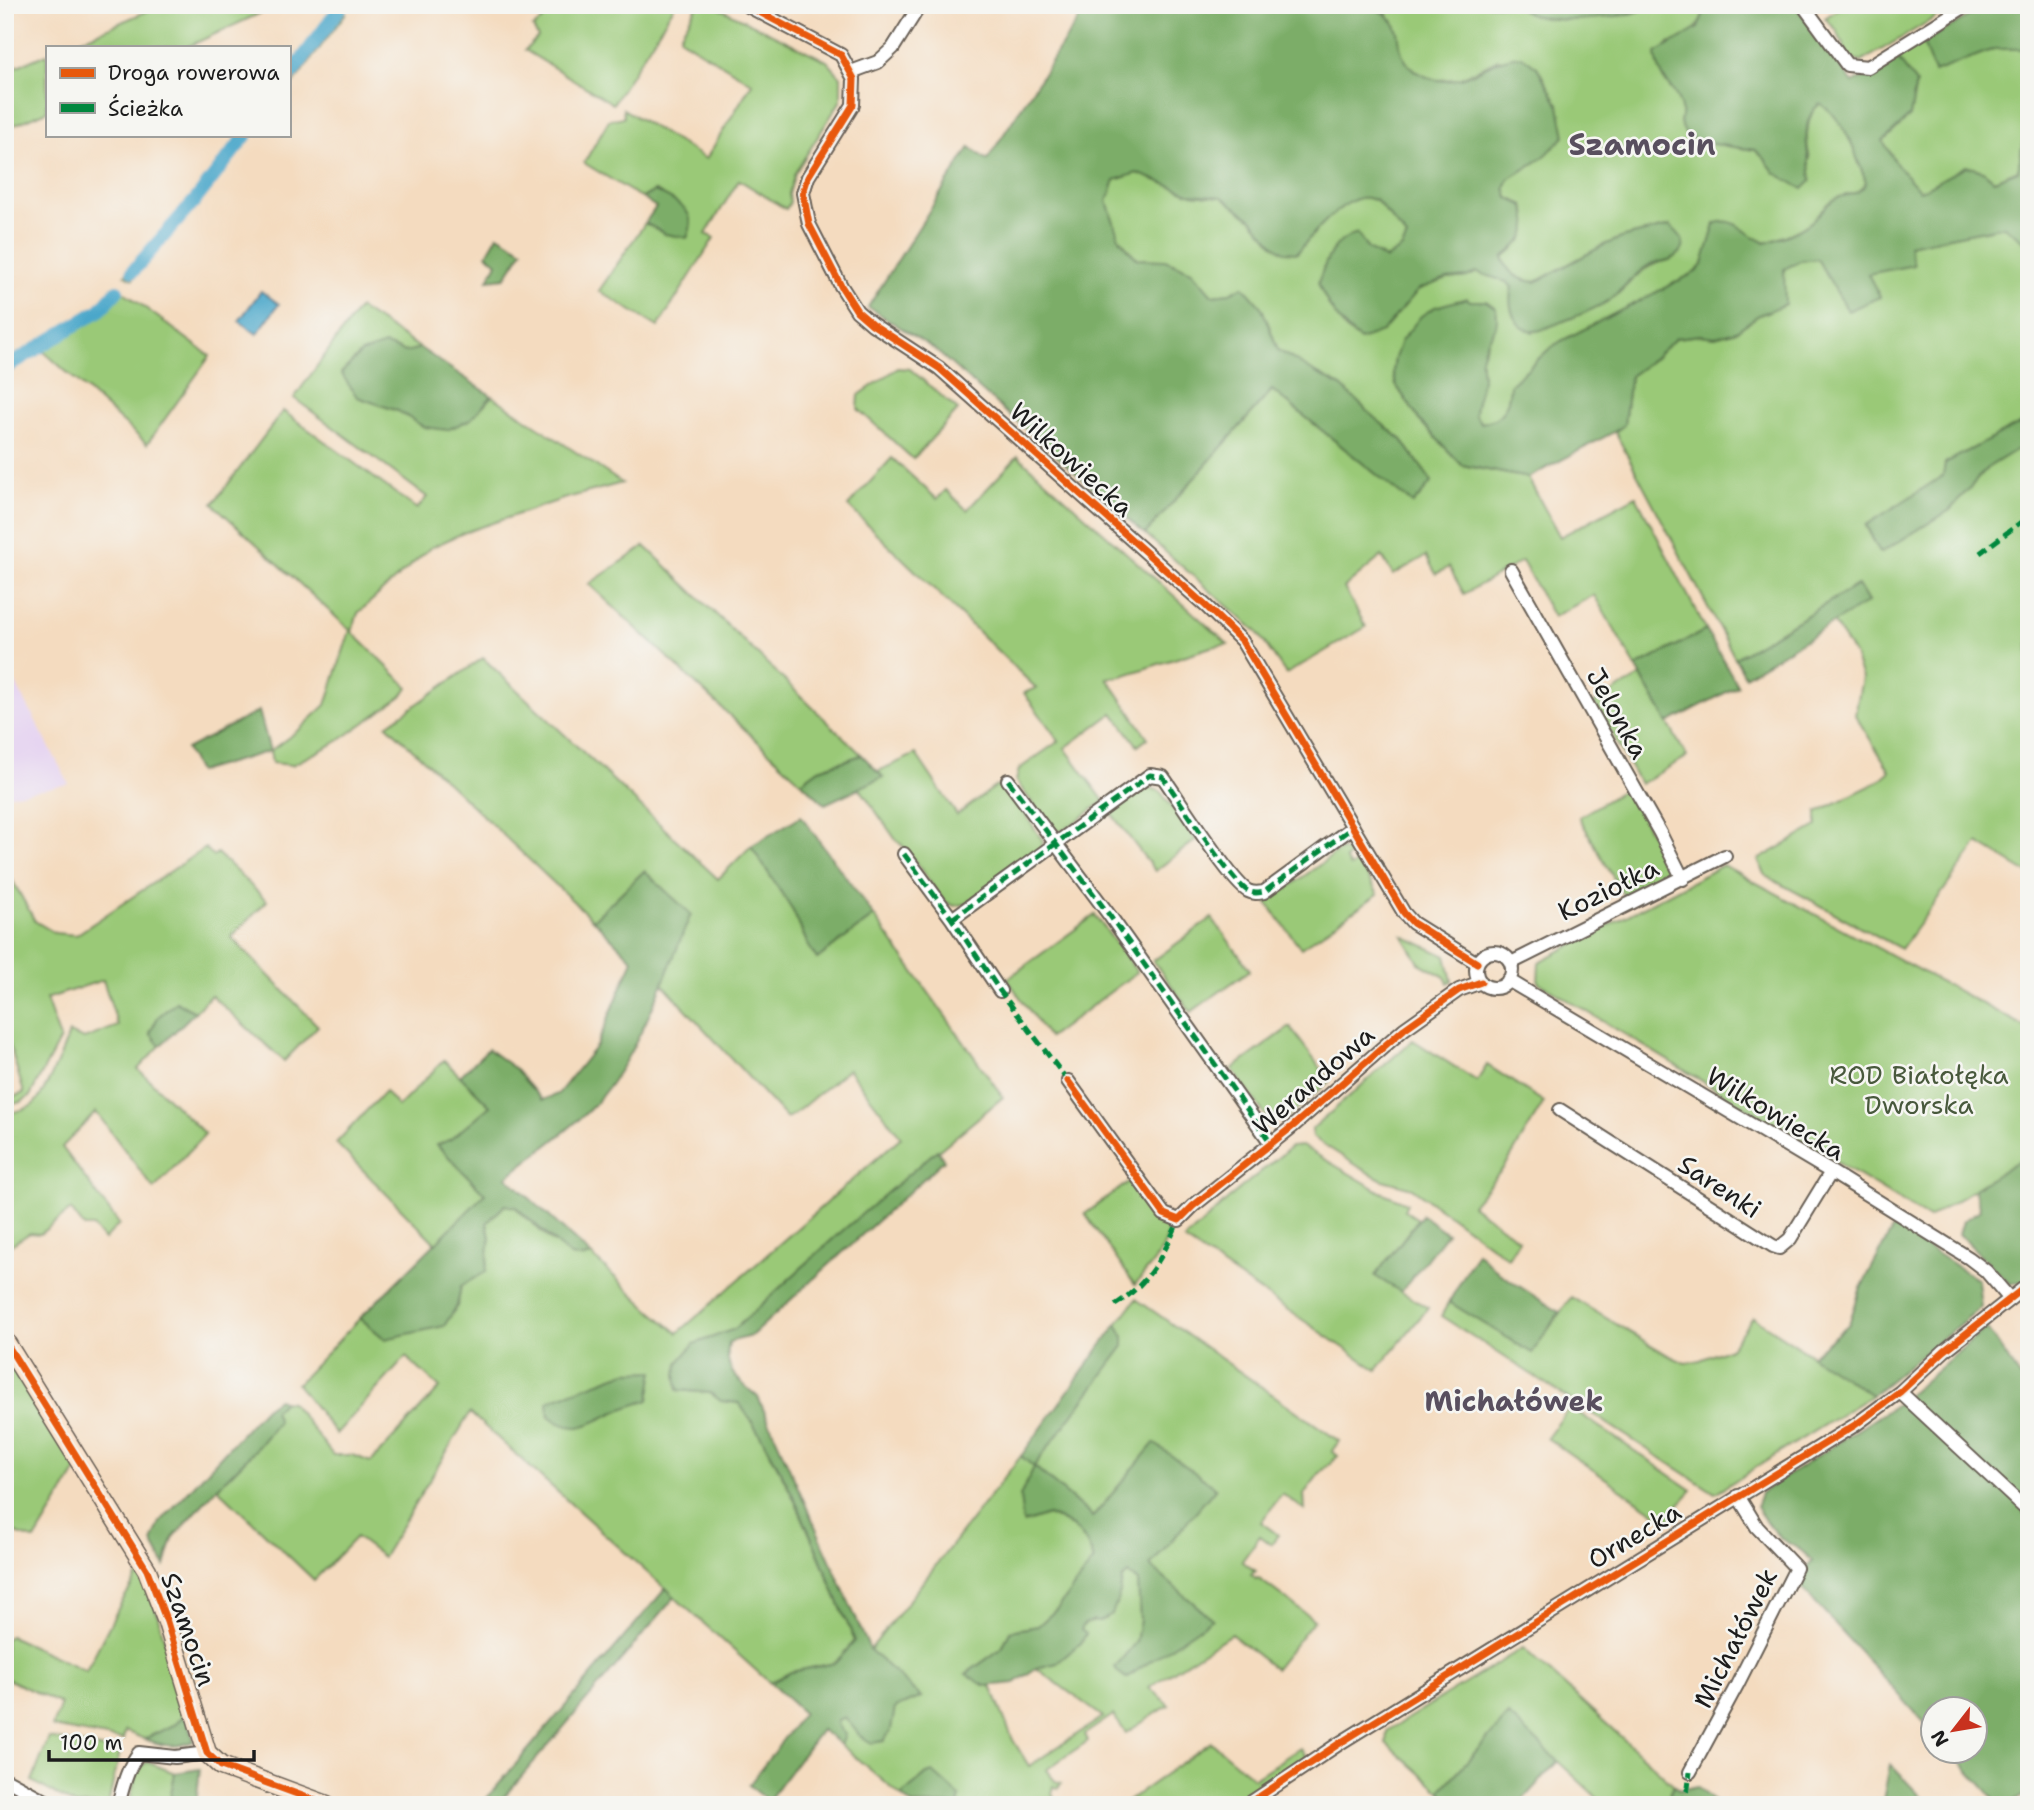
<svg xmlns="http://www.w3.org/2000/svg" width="2034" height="1810" font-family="'Shantell Sans',sans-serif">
	<rect width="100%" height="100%" fill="#f6f6f2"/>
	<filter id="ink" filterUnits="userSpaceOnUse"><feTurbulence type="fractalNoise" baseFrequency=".0143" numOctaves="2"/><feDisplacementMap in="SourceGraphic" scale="14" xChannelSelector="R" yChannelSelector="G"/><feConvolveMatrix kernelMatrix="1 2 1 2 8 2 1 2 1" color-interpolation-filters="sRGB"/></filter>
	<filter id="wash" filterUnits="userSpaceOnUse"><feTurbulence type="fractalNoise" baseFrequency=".00686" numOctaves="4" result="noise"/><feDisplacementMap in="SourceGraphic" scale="28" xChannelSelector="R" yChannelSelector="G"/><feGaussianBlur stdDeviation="1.57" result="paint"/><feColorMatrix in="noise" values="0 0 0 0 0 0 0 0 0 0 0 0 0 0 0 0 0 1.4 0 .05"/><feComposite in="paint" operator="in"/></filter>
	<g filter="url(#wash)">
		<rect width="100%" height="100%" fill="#f4dbbf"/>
		<path fill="#e5d3f1" d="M5 663 69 784 5 796Z"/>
		<path fill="#9ac977" stroke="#5b724a" stroke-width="2" fill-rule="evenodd" d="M161 5H278L187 47H64Z
			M336 5H347L343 11 346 13 289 89V69Z
			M559 5H675L613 104 525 50 538 37 533 28Z
			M698 5H713L827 61 841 77V100L795 173 789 194 790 202 786 209 739 180 706 234 714 238 658 327 599 291 645 223 665 234 676 202 655 191 642 198 584 163 609 120 624 117 623 109 706 159 752 83 681 39 680 35Z
			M1367 5H1513L1532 15 1571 19 1628 15 1656 5H1699L1704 12C1696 34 1689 36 1668 44L1663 79C1676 95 1685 101 1680 123L1699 142 1755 150 1764 158 1775 173 1810 159C1805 142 1805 115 1820 103 1847 120 1855 154 1866 182 1861 197 1844 193 1833 200 1825 206 1819 214 1812 221 1799 232 1782 237 1766 243L1753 236 1716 224 1703 264 1696 272 1561 341 1548 350 1510 385C1509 406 1503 420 1481 423L1475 415V405L1482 377 1480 360 1487 343 1486 302 1470 301 1395 358 1393 372 1396 385 1421 422 1462 465 1528 478 1560 537 1636 496 1706 630 1636 667 1594 595 1553 617 1522 561 1464 594 1449 567 1436 574 1426 556 1393 575 1382 556 1344 588 1366 627 1286 674 1257 632 1145 534 1272 390 1412 503 1432 482 1402 440 1376 419 1341 386 1314 372 1278 350 1267 320 1230 293 1212 295C1186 264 1178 260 1137 259L1119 238 1107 201 1115 180 1137 173 1192 194 1222 197 1252 219 1273 244 1297 253C1311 236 1337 204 1360 198 1365 197 1371 199 1376 200L1407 237 1402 248 1386 259 1368 249 1357 233 1327 303 1345 329 1360 340 1382 332 1419 289 1447 279 1467 277 1477 272 1507 282 1512 287C1506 308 1520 317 1532 332 1549 328 1596 309 1610 300 1634 283 1636 267 1669 260L1670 226 1624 237 1604 245 1536 282C1519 280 1507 274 1503 257 1522 244 1533 228 1524 205L1508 198 1505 187 1509 179 1545 156 1559 106 1537 67 1498 59 1459 79 1436 80 1419 74 1405 62 1399 49 1398 31 1386 12Z
			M1844 5H1956L1861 62 1849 58 1837 31 1825 18Z
			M1923 43 1934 72 1994 49H2029V131L2024 136 2018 170 1994 180 1983 171 1966 166 1920 192 1898 166 1883 141 1910 116 1916 83 1897 58Z
			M47 54V111L5 129V71Z
			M240 135H251L200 200 133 279 125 275 195 196Z
			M2005 226 2025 241H2029V419L1866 526 1880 553 1950 510 1987 468 2029 442V874L1978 843 1901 949 1766 876 1758 860 1817 826V812L1876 783 1890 771 1855 715 1862 678 1854 655 1833 622 1868 602 1857 585 1735 658 1615 432 1624 425 1630 376 1652 360 1676 338 1700 335 1715 337 1736 331 1759 315 1785 304 1783 269 1800 261 1817 258 1867 274 1908 245Z
			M116 286 210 356 147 444 42 350 5 373V364L97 307Z
			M359 308 420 348 406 352 385 345 357 397 398 411 424 427 470 420 492 396 622 483 563 499 463 533 430 548 358 613 352 632 408 687 402 696 337 742 292 765 272 763 270 751 300 729 326 705 350 630 213 504 283 411 417 509 427 497 294 398Z
			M898 368 910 369 958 410 913 459 858 409 859 395Z
			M1018 456 1228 644 1211 647 1122 676 1107 678 1148 738 1138 746 1113 713 1065 748 1104 801 1063 831H1053L1016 781 1019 769 1059 741 1024 693 1036 688 848 506 892 458 937 499 946 490 967 510Z
			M645 546 862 755 819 769 801 782 589 584Z
			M483 658 718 879 751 846 793 911 808 945 817 959 874 916 1003 1097 834 1238 735 1329 694 1344 678 1390 710 1393 722 1401 739 1403C790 1475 820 1561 855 1641L835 1663 791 1672 770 1683 470 1413 383 1557 356 1537 314 1580 217 1488 255 1450 274 1410 283 1401 291 1402 333 1455H352L371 1462 440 1388 406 1357 336 1434 297 1384 360 1318 385 1339 457 1306 461 1286 490 1238 487 1223 505 1205 515 1207 550 1240 582 1258 591 1255 651 1311 678 1333 901 1137 848 1069 793 1115 786 1118 662 983 690 914 644 871 593 920 387 725Z
			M1641 676 1687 757 1640 784 1594 703Z
			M916 754 957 815 996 786H1006L1043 841 1041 848 966 904 954 906 944 901 905 848 896 840 859 787 883 777 878 771Z
			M1147 787 1160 791 1196 840 1155 871 1111 813Z
			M1626 789 1669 866C1666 884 1641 892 1626 900L1579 817Z
			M205 848 213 856 217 853 267 901 231 937 318 1026 284 1061 211 995 195 1012 176 1002 150 1033 160 1046 138 1069 205 1134 154 1189 96 1112 62 1147 119 1224 104 1240 93 1227H84L71 1210 40 1234 30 1233 5 1249V1114C14 1112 24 1110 31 1106 44 1098 64 1048 69 1033L84 1039 118 1026 103 980 46 999 60 1039 30 1096 21 1102 5 1106V1099L24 1093 5 1029V867L35 921 55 933 76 935Z
			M1340 850 1354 853 1345 859 1350 867 1359 862 1378 894 1301 948 1267 903Z
			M1723 865 2029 1029V1154L1929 1218 1538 982 1539 962Z
			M1095 915 1137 972 1049 1038 1007 979Z
			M1212 918 1250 970 1191 1012 1153 961Z
			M1403 936 1446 956 1452 981 1448 983 1445 977 1419 963Z
			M1290 1027 1330 1081 1283 1121 1268 1119 1232 1069Z
			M1413 1040 1477 1081 1487 1065 1544 1102 1506 1165 1472 1205 1519 1240 1508 1258 1412 1188 1383 1180 1367 1172 1312 1137V1129Z
			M444 1060 490 1106 451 1139 485 1194 436 1244 336 1143 385 1091 398 1107Z
			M1302 1146 1381 1192 1407 1203 1404 1210 1418 1219 1375 1276 1428 1308 1377 1370 1184 1240 1237 1191 1291 1147Z
			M1134 1178C1142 1188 1163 1212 1166 1223 1174 1244 1147 1269 1135 1285L1085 1214Z
			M1571 1297 1668 1355 1685 1363 1700 1360 1730 1348 1753 1317 1872 1395 1715 1493 1441 1316 1449 1302 1532 1353Z
			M1136 1299 1339 1441 1332 1451 1338 1456 1319 1474 1304 1494 1305 1510 1282 1494 1261 1522 1278 1535 1271 1544 1260 1536 1242 1561 1255 1571 1251 1575 1256 1579 1258 1578 1314 1620 1275 1669 1231 1634 1149 1687 1169 1705 1126 1733 1113 1715 1085 1734 1088 1741 1046 1770 1055 1781 1061 1783 1058 1789 1054 1786 1052 1794 1057 1805H958L960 1796 927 1774 901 1796 841 1745 845 1735 838 1726 837 1721 845 1717 861 1736 872 1743 895 1708 921 1697 870 1650 1021 1456 1034 1466 1124 1346V1337L1117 1324ZM1154 1444 1215 1487 1150 1566 1211 1618 1116 1667 1136 1642 1140 1620 1138 1581 1128 1574 1122 1579 1120 1593 1105 1619 1084 1624 1057 1663 1036 1668 1103 1717 1029 1766 1013 1740 991 1686H985L967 1673 1002 1648 1010 1631 1038 1626 1059 1607 1094 1560C1084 1533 1075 1526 1048 1515L1024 1523 1034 1467 1093 1517Z
			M5 1348 78 1468 35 1540 5 1529Z
			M1570 1407 1692 1490 1677 1506 1678 1511 1667 1521 1547 1438Z
			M141 1571 152 1595 185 1714 176 1724 144 1739 125 1731 123 1740 52 1727 61 1704 5 1678V1639L10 1636 86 1671 121 1603Z
			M1523 1648 1674 1785 1664 1805H1605L1509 1716 1440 1791 1386 1743 1387 1731Z
			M49 1738 120 1752 108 1805H75L32 1781Z
			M1211 1742 1254 1778 1300 1748 1306 1756 1235 1805H1122Z
			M147 1762 175 1773 169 1805H129L137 1770Z"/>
		<path fill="#7bad68" stroke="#4c6442" stroke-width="2" d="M1088 5H1367C1381 11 1393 16 1398 32 1400 41 1399 49 1404 58 1414 77 1441 85 1461 78 1483 70 1498 57 1522 56L1537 67 1559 106 1565 136 1545 156 1509 179 1505 187 1508 198 1523 205C1534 229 1523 243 1503 257 1507 274 1519 280 1536 282L1604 245 1624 237 1670 226C1678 232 1689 243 1680 253 1672 262 1659 261 1649 265 1635 273 1625 287 1612 298 1597 310 1560 322 1541 330 1516 336 1506 308 1512 287L1507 282 1477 272 1467 277 1447 279 1419 289 1382 332 1360 340C1340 325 1328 307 1318 283 1327 258 1331 242 1357 233L1368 249 1385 259 1402 248 1407 237 1376 200C1371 199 1365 197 1360 198 1337 204 1311 236 1297 253L1284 252 1273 244 1252 219 1222 197 1192 194 1137 173 1115 180 1107 201 1119 238 1137 259 1165 260 1192 271 1212 295 1230 293 1243 286 1262 308 1278 350 1314 372 1341 386 1376 419 1402 440 1432 482 1413 504 1272 390 1145 534 934 349 868 307 970 147 987 160Z
			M1513 5H1656C1625 18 1565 25 1532 15 1526 13 1519 8 1513 5Z
			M1699 5H1795L1853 83 1897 58 1916 83 1910 116 1883 141 1898 166 1920 191 1966 166 1983 171 1994 180 2018 171 2024 136 2029 131V241L2025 242 2004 226 1909 245 1914 265 1868 274 1880 297 1848 311 1817 259 1800 261 1784 269 1785 304 1759 315 1736 331 1715 337 1700 335 1676 338 1652 360 1630 376 1624 425 1614 432 1528 478 1462 465 1421 422 1396 385 1393 372 1395 358 1401 341 1421 316 1435 307 1467 298 1470 301H1486L1496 308C1501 333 1487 334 1482 354 1479 362 1482 369 1482 377 1482 390 1475 402 1475 415L1481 423C1503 420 1509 406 1510 385L1548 350 1561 341 1696 272 1703 264 1715 224C1735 214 1748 238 1766 243 1783 237 1799 232 1812 221 1820 214 1825 206 1833 200 1844 193 1861 197 1866 182 1855 154 1847 120 1820 104 1797 120 1810 158 1811 181L1803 189 1775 173 1764 158 1755 150 1699 142 1686 135 1680 123C1688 92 1657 85 1656 53L1698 28 1704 12Z
			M1987 5H2029V49H1994L1934 72 1923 43Z
			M655 191C676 202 700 210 687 238L665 234 645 223 656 207 642 198Z
			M498 235 523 250 505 278 488 280 497 263 487 254Z
			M385 345 406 352 420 348 492 396 470 420 447 430 424 427 398 411 357 397 341 373 361 353Z
			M2029 419V442L1987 468 1950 510 1880 553 1866 525 1943 476 1945 463Z
			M1858 585 1868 602 1745 676 1735 658Z
			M1706 630 1738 686 1668 723 1636 667Z
			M259 711 270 751 198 772 186 749Z
			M862 755 883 777 825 804 801 782 819 769Z
			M801 816 874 916 817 959 808 945 793 911 751 846Z
			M644 871 691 914C664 978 640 1053 594 1105 571 1130 534 1154 507 1177L591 1255 582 1258 570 1256 516 1207 505 1205 487 1223 490 1238 486 1272 461 1286 457 1306 444 1326 385 1339 360 1318 485 1194 437 1145 451 1139 490 1106 460 1076 488 1049 514 1068 542 1100 558 1094 597 1045 633 960 593 920Z
			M176 1002 195 1012 160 1046 150 1033 158 1017Z
			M937 1150 944 1160 751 1336 729 1342C723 1371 737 1379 758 1397L870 1650 921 1697 895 1708 891 1730 884 1741 872 1743 860 1736 845 1717 837 1721 838 1726 845 1735 841 1745 821 1730 768 1801 749 1785 803 1713 770 1683 791 1672 835 1663 855 1641C820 1561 791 1474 739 1403L721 1401 710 1393 678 1390 676 1374 678 1363 694 1344 735 1329 834 1238Z
			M2029 1154V1280L2010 1284 1959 1234 1963 1221 1980 1210 1974 1189Z
			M1422 1215 1447 1233 1401 1292 1375 1276Z
			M1894 1226 1978 1280 1981 1307 1872 1395 1811 1356 1849 1324 1860 1290Z
			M1477 1252 1499 1273 1559 1312 1532 1353 1449 1302Z
			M1117 1324 1124 1337V1346L1034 1466 1093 1517 1154 1443 1216 1488 1150 1566 1212 1619 1126 1678 1117 1671 1115 1667 1136 1642 1140 1620 1138 1581 1128 1574 1122 1579 1120 1593 1112 1614 1098 1622 1093 1621 1084 1624 1081 1630 1086 1634 1081 1643 1057 1663 1036 1668 1015 1683 985 1686 966 1674 1002 1648 1010 1631 1038 1626 1059 1607 1094 1560C1085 1533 1074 1525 1048 1515L1023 1523 1020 1496 1034 1467 1021 1456Z
			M1986 1328 2029 1389V1793L2006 1805H2000L1951 1751 1974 1750V1708H1932V1731L1797 1583 1812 1561C1802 1551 1802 1550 1790 1544 1778 1539 1763 1518 1756 1507L1761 1493 1900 1402Z
			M654 1371 649 1400C640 1403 630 1406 622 1409 593 1421 577 1439 549 1416L548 1401 626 1372Z
			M278 1399 283 1401 274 1410 278 1422 255 1450 217 1488 173 1538 165 1566 152 1542 160 1522 265 1408Z
			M666 1588 675 1597 497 1805H481Z
			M185 1714 194 1741C174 1749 164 1746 144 1739L176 1724Z
			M1509 1715 1558 1761 1518 1805H1455L1440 1791Z
			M1890 1764 1929 1805H1882Z
			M200 1769 196 1805H169L175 1773Z
			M933 1772 960 1796 958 1805H912L901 1796 927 1774Z
			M1674 1785 1681 1790 1697 1786 1718 1805H1664Z"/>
		<path fill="#4ca7ca" stroke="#346273" stroke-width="2" d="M261 291 279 304 257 334 239 321Z"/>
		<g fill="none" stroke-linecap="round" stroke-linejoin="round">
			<path stroke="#4ca7ca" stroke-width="14" d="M289 77 342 5
				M133 271 197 198 246 135
				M5 368 100 310 117 291"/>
		</g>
	</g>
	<g filter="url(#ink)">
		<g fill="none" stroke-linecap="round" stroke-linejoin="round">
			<defs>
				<path id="street" d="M746 5 841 55 854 79 853 105 808 177 803 193 809 224 841 286 857 311 872 324 939 368 1206 606 1242 641 1404 913 1413 923 1477 963
					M1803 5 1847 65 1868 67 1967 5
					M851 72 878 62 893 48 920 5
					M1511 570 1660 833 1683 879
					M1008 780 1110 916 1271 1143
					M904 854 952 919 1000 991
					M952 919 1150 775 1163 777C1178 798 1231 882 1248 891 1254 894 1258 893 1264 892L1353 827
					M1476 970a18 18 0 1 1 36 0a18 18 0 1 1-36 0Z
					M1511 963 1725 856
					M1508 980 1831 1172 1969 1258 1986 1271 2010 1299
					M1068 1081 1164 1214 1179 1220 1193 1206 1293 1126 1404 1029 1459 990 1481 982
					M1560 1110 1773 1246 1779 1248 1790 1239 1831 1172
					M1900 1392 2029 1512
					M1690 1772 1737 1685 1796 1568 1757 1527 1738 1496
					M5 1779 53 1805
					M118 1805C123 1787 127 1768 139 1753L175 1757 207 1753
					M1247 1805 1340 1743 1855 1425 1900 1392 1944 1351 2029 1284"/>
				<path id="secondary" d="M5 1341 147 1570 167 1622 207 1753 221 1766 327 1805"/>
			</defs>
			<use href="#street" stroke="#685f55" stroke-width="16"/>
			<use href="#secondary" stroke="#685f55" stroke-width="21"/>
			<use href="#street" stroke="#fff" stroke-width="12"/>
			<use href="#secondary" stroke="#fbe5cf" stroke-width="18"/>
			<path stroke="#00873e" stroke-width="5" stroke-dasharray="10 5" stroke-linecap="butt" d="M1980 553 2029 516
				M1008 780 1110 916 1271 1143
				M904 854 952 919 1000 991 1068 1081
				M952 919 1150 775 1163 777C1178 798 1231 882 1248 891 1254 894 1258 893 1264 892L1353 827
				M1115 1305C1149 1283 1163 1256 1179 1220
				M1680 1805 1688 1788 1690 1772"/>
			<defs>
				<path id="cycleway" d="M746 5 841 55 854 79 853 105 808 177 803 193 809 224 841 286 857 311 872 324 939 368 1206 606 1242 641 1404 913 1413 923 1477 963
					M1068 1081 1164 1214 1179 1220 1193 1206 1293 1126 1404 1029 1459 990 1481 982
					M5 1341 147 1570 167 1622 207 1753 221 1766 327 1805
					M1247 1805 1340 1743 1855 1425 1900 1392 1944 1351 2029 1284"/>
			</defs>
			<use href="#cycleway" stroke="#f6f6f2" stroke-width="11"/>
			<use href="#cycleway" stroke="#e8590c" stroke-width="7"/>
		</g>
	</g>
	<g text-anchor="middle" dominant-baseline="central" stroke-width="5" stroke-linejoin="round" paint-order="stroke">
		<g font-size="26" fill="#1c1c1c" stroke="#f6f6f2">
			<text transform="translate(1072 459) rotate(42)">Wilkowiecka</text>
			<text transform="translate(1618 713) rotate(61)">Jelonka</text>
			<text transform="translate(1608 889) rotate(-26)">Koziołka</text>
			<text transform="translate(1313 1080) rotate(-41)">Werandowa</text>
			<text transform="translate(1776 1113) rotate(31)">Wilkowiecka</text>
			<text transform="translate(1720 1186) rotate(33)">Sarenki</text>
			<text transform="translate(1634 1535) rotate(-31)">Ornecka</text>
			<text transform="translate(189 1629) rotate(71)">Szamocin</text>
			<text transform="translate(1735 1638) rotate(-63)">Michałówek</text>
		</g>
		<g font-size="26" fill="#48593c" stroke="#f6f6f2">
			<text x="1919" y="1074">ROD Białołęka<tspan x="1919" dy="30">Dworska</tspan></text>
		</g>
		<g font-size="28" font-weight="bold" fill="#594f5f" stroke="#f6f6f2">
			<text x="1514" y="1401">Michałówek</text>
		</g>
		<g font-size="30" font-weight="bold" fill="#594f5f" stroke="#f6f6f2">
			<text x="1642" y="144">Szamocin</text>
		</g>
	</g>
	<rect width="2034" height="1810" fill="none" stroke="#f6f6f2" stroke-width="28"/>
	<rect x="46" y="46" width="245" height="91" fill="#f6f6f2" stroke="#9f9f9c" stroke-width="2"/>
	<rect x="60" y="68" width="35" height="10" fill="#e8590c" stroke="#9f9f9c" stroke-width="2"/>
	<text x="108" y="80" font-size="21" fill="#1c1c1c">Droga rowerowa</text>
	<rect x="60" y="103" width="35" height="10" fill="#00873e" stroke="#9f9f9c" stroke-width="2"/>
	<text x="108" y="116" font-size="21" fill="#1c1c1c">Ścieżka</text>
	<g transform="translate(1954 1730) rotate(239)"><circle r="33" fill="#f6f6f2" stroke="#9f9f9c" stroke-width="2"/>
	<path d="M0-5L12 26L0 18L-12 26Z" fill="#c8321e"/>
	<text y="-10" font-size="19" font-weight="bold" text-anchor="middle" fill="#1c1c1c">N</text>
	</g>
	<path d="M49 1750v10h205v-10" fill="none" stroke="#1c1c1c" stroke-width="3.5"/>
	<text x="60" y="1750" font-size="21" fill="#1c1c1c" stroke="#f6f6f2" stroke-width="5" paint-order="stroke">100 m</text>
</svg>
